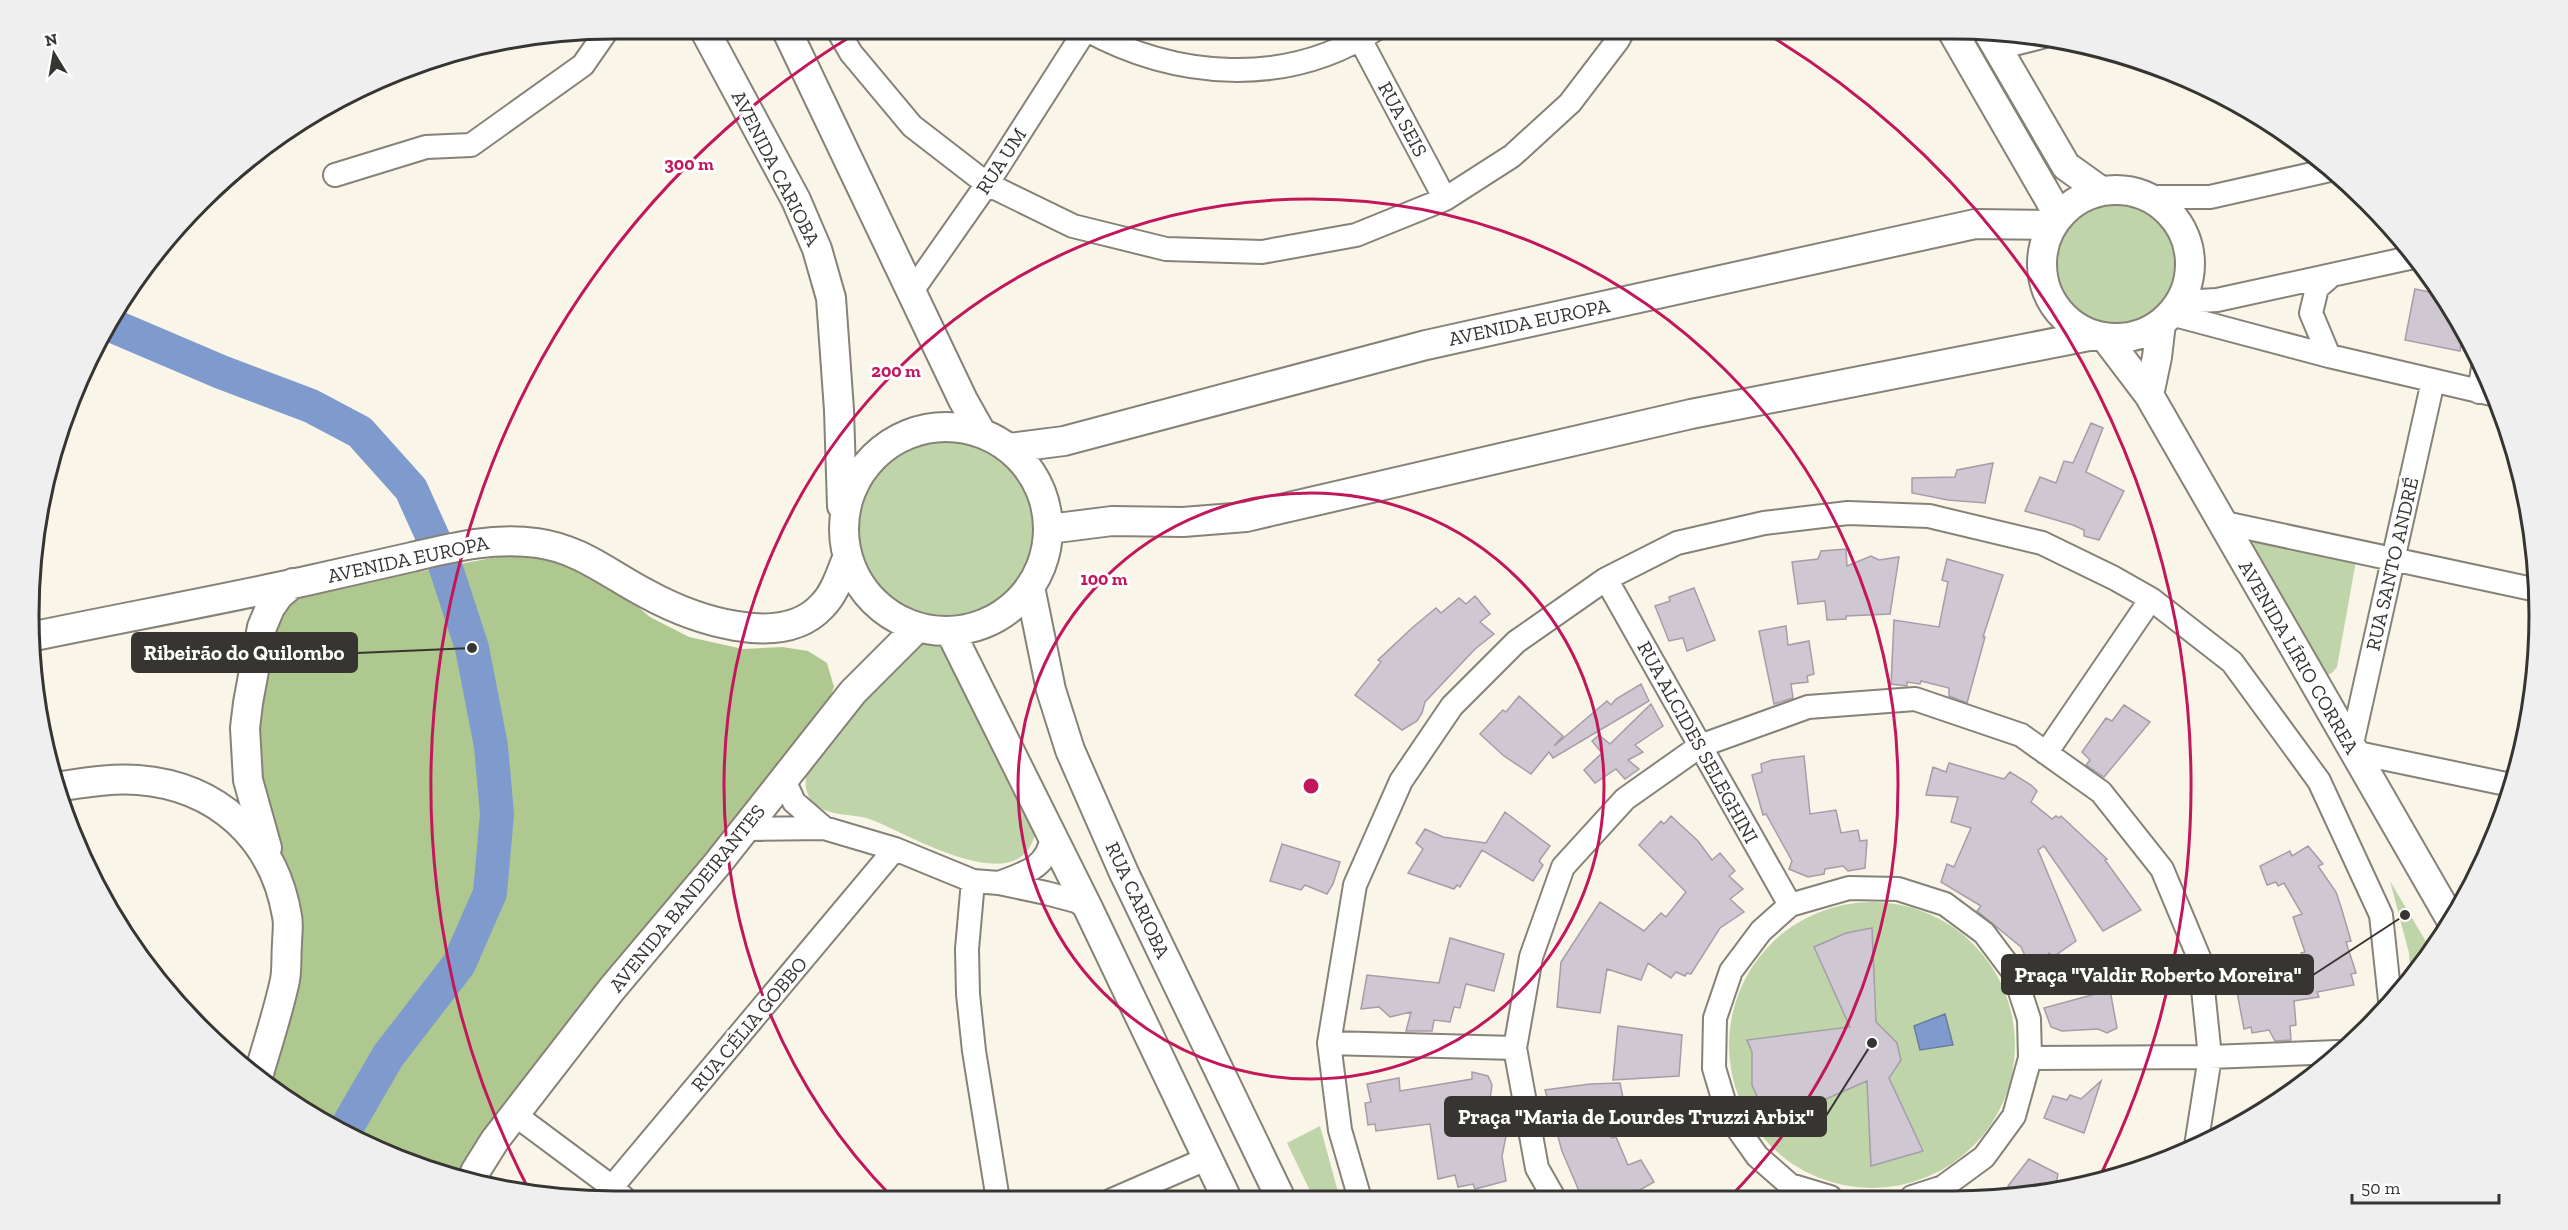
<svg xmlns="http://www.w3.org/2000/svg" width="2568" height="1230" font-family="'Zilla Slab',serif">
	<rect width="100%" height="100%" fill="#f9f5e9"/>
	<path fill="#c0d4a9" d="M2052 265a64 64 0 1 1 128 0a64 64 0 1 1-128 0Z
		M854 528a93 93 0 1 1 186 0a93 93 0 1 1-186 0Z
		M2255 539 2356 561 2337 667 2332 673 2325 676 2251 546Z
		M926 642 944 648 1035 834C1019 902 909 834 872 820 855 813 834 817 819 807 805 799 804 784 807 770L907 647Z
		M2390 881 2431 950 2418 972 2411 979 2409 953Z
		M1729 1045a143 143 0 1 1 286 0a143 143 0 1 1-286 0Z
		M1320 1126 1340 1199H1314L1287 1143Z"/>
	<path fill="#afc88f" d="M513 554 549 557 588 575 620 592 650 617 689 637 743 649 782 647 808 651 827 663 834 687 828 702 459 1178 390 1157 289 1102 268 1085 282 860 263 799 259 755V703L277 618 298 599 350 585Z"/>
	<path fill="#7f9bce" stroke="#697c9f" stroke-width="1.5" d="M1945 1014 1953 1045 1920 1050 1914 1026Z"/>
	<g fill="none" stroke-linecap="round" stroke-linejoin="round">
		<path stroke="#7f9bce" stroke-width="34" d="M106 323 221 372 311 406 360 432 411 489 444 562 472 648 491 746 497 814 490 893 459 964 388 1056 344 1132"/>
	</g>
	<path fill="#cfc7d1" stroke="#a59da7" stroke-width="1.5" d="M2415 289 2444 295 2463 332 2460 351 2405 340Z
		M2091 423 2103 428 2086 472 2124 491 2099 540 2084 536V530L2073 525 2025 511 2040 477 2056 483 2064 461 2073 463Z
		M1993 463 1985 503 1948 500 1912 493V478L1955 477 1957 470Z
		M1846 549 1847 566 1871 556 1879 560 1899 557 1890 614 1846 616V619L1827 620 1825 601 1798 604 1792 562 1818 559 1821 551Z
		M1947 559 2003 575 1983 637H1985L1967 703 1949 696V688L1921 681 1920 684 1907 682V686L1891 684 1894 620 1939 627 1948 582 1942 580Z
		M1694 588 1715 640 1687 651 1683 638 1669 641 1655 606 1670 601 1669 597Z
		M1475 596 1490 614 1480 622 1494 634 1475 649 1425 702 1422 713 1417 721 1402 730 1355 695 1381 662 1378 660 1412 628 1436 608 1441 613 1459 598 1466 604Z
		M1786 626 1788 645 1809 641 1814 674 1807 676 1808 682 1791 684 1793 698 1774 704 1759 631Z
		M1641 684 1649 701 1553 758 1549 752 1531 774 1504 756 1480 734 1503 710 1506 712 1519 696 1563 736 1554 746 1607 701 1611 705 1616 699Z
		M1651 704 1663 726 1635 745 1643 752 1628 760 1639 769 1625 779 1616 769 1595 783 1584 770 1602 753 1592 741 1599 735 1610 744Z
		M2124 705 2150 722 2104 777 2086 765 2090 760 2082 752 2106 718 2112 721Z
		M1804 756 1810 814 1836 810 1841 833 1858 830 1860 841 1867 840 1865 868 1848 871 1843 866 1825 869 1824 874 1808 877 1789 869 1792 861 1766 814 1763 815 1752 775 1762 772 1761 764 1772 760Z
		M1949 763 2004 779 2010 772 2031 785 2037 791 2031 802 2052 819 2056 816 2059 818 2061 816 2107 859 2105 860 2141 910 2103 931 2044 846 2038 850 2076 941 2053 957 2049 953 2036 966 2026 958 2021 947 1977 911 1981 906 1941 882 1947 864 1954 867 1971 828 1951 822 1958 797 1926 795 1933 767 1946 772Z
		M1505 812 1550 846 1539 861 1543 865 1533 881 1482 850 1460 887 1457 885 1454 889 1408 873 1423 849 1416 843 1425 829 1443 837 1486 843Z
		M1671 816 1698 841 1712 860 1720 853 1735 871 1729 876 1743 889 1730 899 1744 912 1720 928 1691 974 1687 973 1685 976 1676 972 1671 978 1648 963 1641 980 1607 969 1600 1013 1557 1007 1561 962 1600 902 1644 931 1661 913 1666 917 1686 892 1639 845 1661 821 1664 824Z
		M1282 844 1340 862 1333 884 1327 894 1305 885 1301 890 1270 881Z
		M2308 846 2323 864 2318 866 2336 892 2341 907 2351 941 2346 942 2356 973 2351 974 2354 985 2317 992 2319 997 2294 1001 2296 1025 2290 1026 2291 1040 2275 1041 2269 1030 2252 1033 2251 1027 2244 1029 2236 987 2238 985 2236 972 2303 957 2301 953 2305 952 2293 917 2302 914 2284 883 2278 886 2276 882 2267 885 2260 866 2290 851 2292 856Z
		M1872 928 1876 1022 1897 1043 1901 1060 1889 1078 1923 1151 1871 1166 1867 1081 1769 1124 1752 1085V1052L1747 1040 1850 1027 1814 947 1846 933Z
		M1450 938 1504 954 1494 991 1466 984 1460 1008 1454 1007 1450 1022 1434 1020 1432 1031H1406L1411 1012 1390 1017 1379 1007 1361 1009 1367 975 1439 983Z
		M2110 990 2117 1028 2107 1033 2098 1029 2062 1031 2051 1027 2044 1008Z
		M1618 1026 1682 1035 1679 1076 1613 1080Z
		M1472 1072 1488 1076 1492 1085 1490 1100 1492 1115 1503 1127 1506 1136 1502 1156 1506 1181 1475 1189 1473 1184 1458 1187 1455 1175 1438 1179 1430 1124 1376 1131 1375 1124 1368 1125 1365 1103 1371 1102 1367 1084 1399 1078 1400 1091 1472 1079Z
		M2101 1081 2084 1133 2044 1118 2053 1096 2067 1100 2070 1095 2081 1099Z
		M1620 1083 1624 1103 1590 1099 1607 1126 1612 1138 1616 1137 1628 1165 1641 1160 1654 1182 1626 1198H1582L1562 1151 1545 1090 1590 1084Z
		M2029 1159 2058 1174 2055 1190 2030 1196 2000 1197 2010 1188 2008 1186Z"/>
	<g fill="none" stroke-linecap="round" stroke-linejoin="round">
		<defs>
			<path id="minor" d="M837 29 851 53 912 126 987 184 1073 226 1166 249 1262 252 1356 235 1445 199 1512 156 1570 103 1618 40 1624 29
				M1085 29C1175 79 1287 88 1376 29
				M1360 39 1445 199
				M1998 48 2042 37
				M335 175 426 147 471 145 583 65 608 29
				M2149 197H2210L2330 170
				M912 291 987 184 1086 29
				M2180 302 2217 300 2414 257
				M2171 314 2329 356 2496 395
				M2329 356 2311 313 2317 288 2332 275
				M2479 392 2483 368
				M2220 522 2537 590
				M1606 579 1790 905
				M2351 748 2433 381
				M2353 752 2511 785
				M2046 753 2151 599
				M784 780 794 802 824 828
				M744 829 824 828 895 849 973 881 999 883 1046 893 1076 901 1088 908
				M973 881 967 949 968 994 974 1051 998 1200
				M999 883C1025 873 1047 868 1052 837
				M1329 1043 1515 1048
				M2030 1058 2210 1057 2338 1052
				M514 1114 612 1187 627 1201
				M1830 1197 1790 1185 1757 1156 1728 1115 1714 1068 1715 1018 1731 971 1761 931 1790 905 1849 888 1898 889 1945 904 1984 933 2014 973 2029 1019 2030 1058 2014 1116 1984 1157 1943 1187 1912 1197
				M1554 1198 1537 1168 1515 1048 1531 957 1563 867 1625 799 1700 746 1808 707 1915 699 2021 735 2101 792 2162 869 2200 960 2210 1057 2196 1146
				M1360 1199 1340 1130 1329 1043 1355 885 1401 781 1452 706 1516 642 1606 579 1677 543 1764 523 1848 513 1929 516 2042 543 2114 578 2151 599 2232 662 2319 781 2381 915 2390 1000
				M1112 1200 1206 1159
				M607 1201 612 1187 895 849"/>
			<path id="major" d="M704 29 796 200 817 249 831 298 839 410 842 506
				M786 29 963 400 981 432
				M1951 29 2059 216
				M1988 32 2066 166 2101 191
				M2042 264a74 74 0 1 1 148 0a74 74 0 1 1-148 0Z
				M2105 337 2149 395 2450 918
				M2149 395 2157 357 2161 323
				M844 529a102 102 0 1 1 204 0a102 102 0 1 1-204 0Z
				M1010 448 1064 441 1426 345 1975 224 2053 225
				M1049 529 1112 521 1183 522 1246 517 1691 414 2094 335
				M1030 587 1051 690 1070 750 1124 873 1281 1199
				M950 631 1088 908 1227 1199
				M30 637C122 618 214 601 306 581 341 573 377 565 412 557 454 547 494 537 537 543 581 549 610 575 647 594 691 618 781 651 822 606 835 593 840 575 847 558
				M56 787C83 783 111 778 138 780 217 786 274 838 287 916 289 925 287 935 287 944 286 956 287 969 285 980 278 1013 267 1045 258 1077
				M267 848 248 780 245 728 248 703 262 627 270 608 279 595 293 583
				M472 1182 475 1172 495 1140 611 990 718 863 853 692 918 627"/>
		</defs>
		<use href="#minor" stroke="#868277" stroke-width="26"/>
		<use href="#major" stroke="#868277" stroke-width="32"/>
		<use href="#minor" stroke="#fff" stroke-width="22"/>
		<use href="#major" stroke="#fff" stroke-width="28"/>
	</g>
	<g fill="none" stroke="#c2185b" stroke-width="3">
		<circle cx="1311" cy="786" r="293"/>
		<path d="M892 1197A587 587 0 1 1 1730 1197"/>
		<path d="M530 1192A880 880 0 0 1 858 32M1764 32A880 880 0 0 1 2102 1172"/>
	</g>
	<g text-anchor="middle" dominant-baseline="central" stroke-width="6" stroke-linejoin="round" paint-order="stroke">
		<g font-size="20" fill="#373531" stroke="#fff">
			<text transform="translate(1403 119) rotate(62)">RUA SEIS</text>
			<text transform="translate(1001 161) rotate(-57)">RUA UM</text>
			<text transform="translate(776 168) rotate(63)">AVENIDA CARIOBA</text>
			<text transform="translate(1529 322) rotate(-12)">AVENIDA EUROPA</text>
			<text transform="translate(408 559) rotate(-12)">AVENIDA EUROPA</text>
			<text transform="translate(2392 564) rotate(-77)">RUA SANTO ANDRÉ</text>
			<text transform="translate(2299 657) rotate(60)">AVENIDA LÍRIO CORREA</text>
			<text transform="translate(1698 742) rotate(61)">RUA ALCIDES SELEGHINI</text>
			<text transform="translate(687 898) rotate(-51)">AVENIDA BANDEIRANTES</text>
			<text transform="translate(1138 900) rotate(65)">RUA CARIOBA</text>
			<text transform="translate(749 1024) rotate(-50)">RUA CÉLIA GOBBO</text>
		</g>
	</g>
	<path d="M0 0H2568V1230H0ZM615 39H1953A576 576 0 0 1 2529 615V615A576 576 0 0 1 1953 1191H615A576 576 0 0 1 39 615V615A576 576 0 0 1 615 39Z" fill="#efefef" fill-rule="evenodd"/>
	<path fill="none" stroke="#373531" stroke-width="3" d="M615 39H1953A576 576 0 0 1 2529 615V615A576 576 0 0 1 1953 1191H615A576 576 0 0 1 39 615V615A576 576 0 0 1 615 39Z"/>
	<circle cx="1311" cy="786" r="9" fill="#c2185b" stroke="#fff" stroke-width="3"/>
	<g font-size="18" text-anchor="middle" font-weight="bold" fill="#c2185b" stroke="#fff" stroke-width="6" stroke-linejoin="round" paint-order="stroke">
		<text x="689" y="170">300 m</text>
		<text x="896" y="377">200 m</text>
		<text x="1104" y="585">100 m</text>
	</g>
	<path fill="none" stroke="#373531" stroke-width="2" d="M472 648L357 653M2405 915L2313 975M1872 1043L1826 1116"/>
	<g fill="#373531" stroke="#fff" stroke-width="2">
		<circle cx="472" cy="648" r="6"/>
		<circle cx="2405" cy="915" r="6"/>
		<circle cx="1872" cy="1043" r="6"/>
	</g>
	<g fill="#373531" stroke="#373531" stroke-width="2">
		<rect x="132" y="633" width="225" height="39" rx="6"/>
		<rect x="2002" y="955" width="311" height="39" rx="6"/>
		<rect x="1445" y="1097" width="381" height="39" rx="6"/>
	</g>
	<g font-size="21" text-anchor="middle" font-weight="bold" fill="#fff">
		<text x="244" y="660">Ribeirão do Quilombo</text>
		<text x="2158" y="982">Praça "Valdir Roberto Moreira"</text>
		<text x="1636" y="1124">Praça "Maria de Lourdes Truzzi Arbix"</text>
	</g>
	<g transform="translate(54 54) rotate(349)" stroke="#ffffff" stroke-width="4.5" paint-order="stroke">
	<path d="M0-4.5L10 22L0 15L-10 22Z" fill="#373531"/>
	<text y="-9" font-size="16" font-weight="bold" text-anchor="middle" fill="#373531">N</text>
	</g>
	<path d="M2352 1194v9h147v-9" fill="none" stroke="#373531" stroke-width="3"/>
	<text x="2361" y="1194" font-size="18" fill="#373531" stroke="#ffffff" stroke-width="4.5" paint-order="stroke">50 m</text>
</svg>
